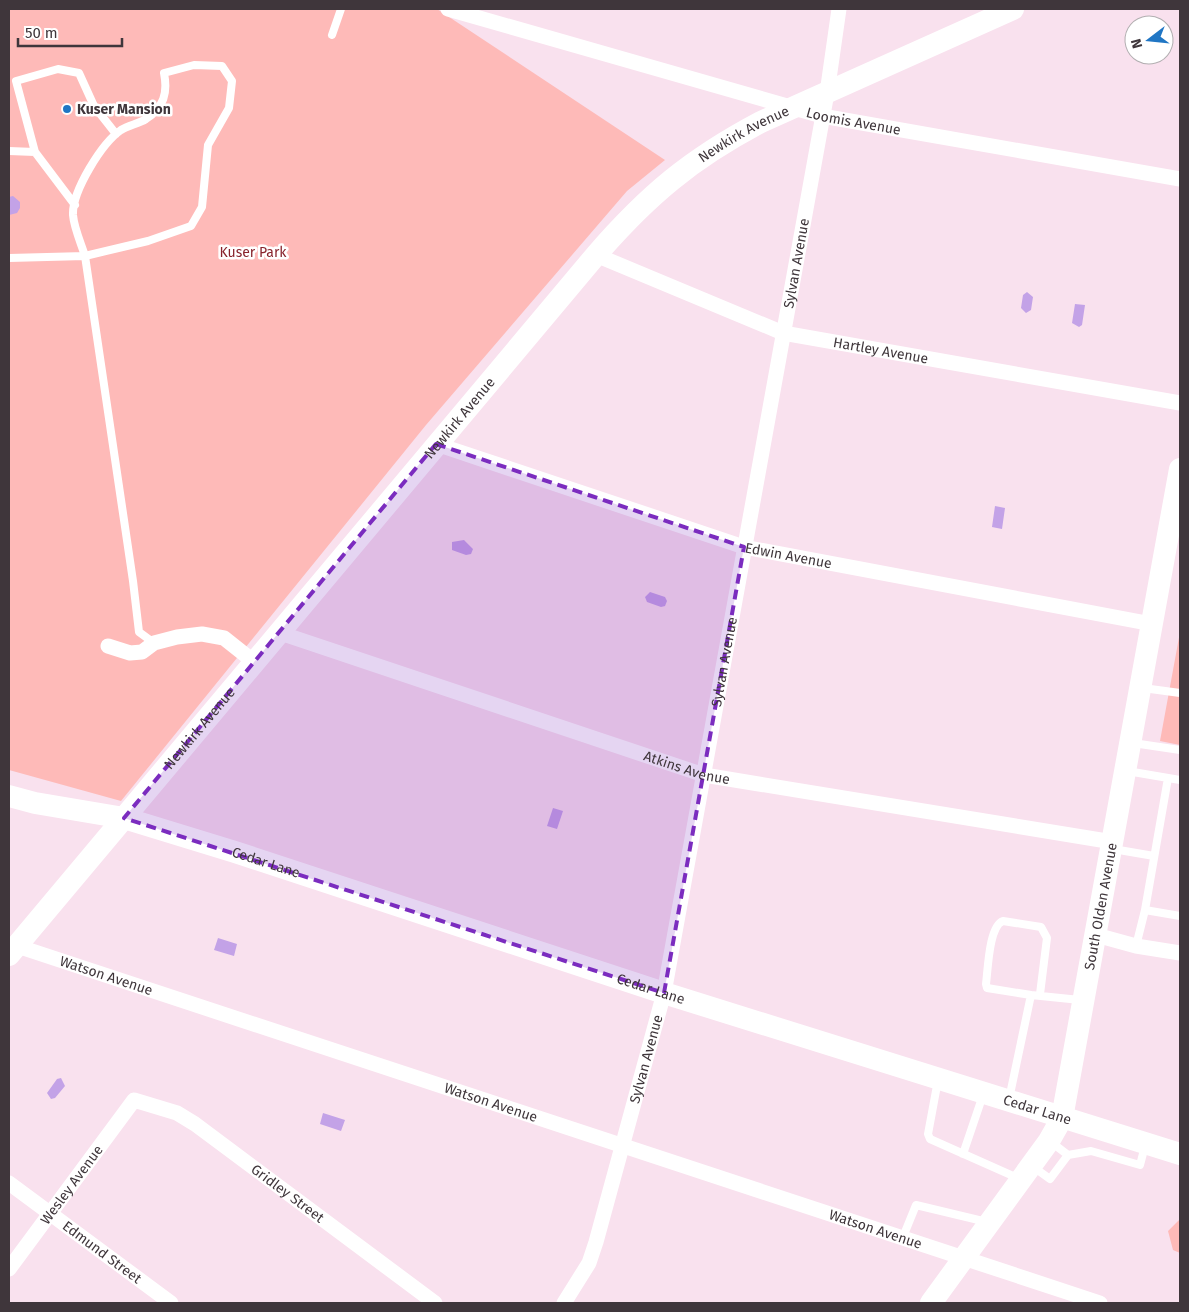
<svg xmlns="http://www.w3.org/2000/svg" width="1189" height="1312" font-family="'Fira Sans',sans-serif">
	<rect width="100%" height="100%" fill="#f9e1ee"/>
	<path fill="#febab8" d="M9 9H437L665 160 627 191 426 425 121 801 9 770Z
		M1180 632V745L1160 741Z
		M1180 1219V1253L1173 1250 1168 1231Z"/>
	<path fill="#c3a2e7" d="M13 196 20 202V208L17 213 9 215V197Z
		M1027 292 1033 297 1031 310 1026 313 1021 308 1023 295Z
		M1075 304 1085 305 1082 325 1079 327 1072 323Z
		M995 506 1005 508 1002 529 992 527Z
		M464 540 473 549 471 554 466 555 452 550V542Z
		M650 592 665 597 667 601 665 606 661 607 647 602 645 597Z
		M553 808 563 811 557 829 547 826Z
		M218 938 237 944 234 956 214 950Z
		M61 1078 65 1086 55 1098 51 1099 47 1093 57 1079Z
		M323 1113 345 1120 341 1131 320 1124Z"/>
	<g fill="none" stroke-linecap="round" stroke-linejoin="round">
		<path stroke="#fff" stroke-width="8" d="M332 35 341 9
			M9 151 35 152
			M75 205 35 152 16 81 58 69 79 73 94 106 116 134
			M9 258 85 256 148 241 191 226 202 207 208 145 229 108 232 81 222 66 194 65 164 73C168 93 164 107 146 119 138 124 129 125 121 130 102 143 72 191 73 215 74 228 81 243 85 256L133 581 139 632 154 643
			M1143 688 1180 693
			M1133 743 1180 750
			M1127 771 1180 780
			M1113 849 1154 856
			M1145 910 1180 916
			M1136 946 1145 910 1168 778
			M1031 995 987 988 986 984C988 969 989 926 1003 921L1041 927 1047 938 1040 994
			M938 1080 928 1134 930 1139 1020 1179
			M1009 1099 1031 995 1080 1000
			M1051 1142 1068 1155 1091 1151 1140 1165 1145 1146
			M963 1154 983 1095
			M1032 1166 1050 1179 1068 1155
			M903 1237 916 1205 987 1222"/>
		<g stroke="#fff" stroke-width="15">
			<path id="s1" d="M448 9 822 116 1180 179"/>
			<path id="s2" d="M596 255 783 333 1180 403"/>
			<path id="s3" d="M436 444 744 547 1152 624"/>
			<path id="s4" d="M277 632 704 775 1113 842"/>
			<path d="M108 646 130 653 142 652 154 643 177 637 202 634 224 638 253 661"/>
			<path d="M1096 935 1136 946 1180 953"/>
			<path id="s5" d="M17 946 1100 1303"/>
			<path id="s6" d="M9 1183 171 1303"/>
			<path id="s7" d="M9 1269 134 1100 177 1113 195 1124 435 1303"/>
			<path id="s8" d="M564 1303 589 1263 596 1242 664 993 827 93 839 9"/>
		</g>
		<g stroke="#fff" stroke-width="22">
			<path id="s9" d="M9 796 35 803 124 818 235 852 664 993 1180 1154"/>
			<path id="s10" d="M9 955 596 255C648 195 691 159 761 122L1013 9"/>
			<path id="s11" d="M931 1303 1049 1141 1062 1118 1180 469"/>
		</g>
	</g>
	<path fill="#7b2cbf" fill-opacity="0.2" stroke="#7b2cbf" stroke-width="4" stroke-dasharray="10 6" stroke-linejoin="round" d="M436 444 744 547 664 993 124 818Z"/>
	<circle fill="#2076c4" stroke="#fff" stroke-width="2" cx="67" cy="109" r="5"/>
	<g text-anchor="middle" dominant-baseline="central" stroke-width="5" stroke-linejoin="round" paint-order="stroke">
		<g font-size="14" font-weight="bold" fill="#3f363b" stroke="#fff" text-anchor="start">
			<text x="77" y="109">Kuser Mansion</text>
		</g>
		<g font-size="14" fill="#3f363b" stroke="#fff">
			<text stroke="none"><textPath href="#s1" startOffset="421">Loomis Avenue</textPath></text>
			<text stroke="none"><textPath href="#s10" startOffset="1106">Newkirk Avenue</textPath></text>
			<text stroke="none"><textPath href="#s8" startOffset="1069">Sylvan Avenue</textPath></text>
			<text stroke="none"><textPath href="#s2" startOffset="302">Hartley Avenue</textPath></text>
			<text stroke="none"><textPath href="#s10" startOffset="701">Newkirk Avenue</textPath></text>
			<text stroke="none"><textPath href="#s3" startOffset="370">Edwin Avenue</textPath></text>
			<text stroke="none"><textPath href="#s8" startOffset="664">Sylvan Avenue</textPath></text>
			<text stroke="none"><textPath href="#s10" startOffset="296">Newkirk Avenue</textPath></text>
			<text stroke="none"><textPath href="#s4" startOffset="432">Atkins Avenue</textPath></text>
			<text stroke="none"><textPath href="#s9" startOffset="266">Cedar Lane</textPath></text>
			<text stroke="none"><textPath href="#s11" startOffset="442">South Olden Avenue</textPath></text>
			<text stroke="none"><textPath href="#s5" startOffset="94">Watson Avenue</textPath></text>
			<text stroke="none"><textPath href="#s9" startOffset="671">Cedar Lane</textPath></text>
			<text stroke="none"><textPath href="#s8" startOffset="259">Sylvan Avenue</textPath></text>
			<text stroke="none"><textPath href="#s5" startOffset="499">Watson Avenue</textPath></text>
			<text stroke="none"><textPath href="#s9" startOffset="1076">Cedar Lane</textPath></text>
			<text stroke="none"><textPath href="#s7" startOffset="105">Wesley Avenue</textPath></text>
			<text stroke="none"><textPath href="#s7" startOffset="392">Gridley Street</textPath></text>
			<text stroke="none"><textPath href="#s5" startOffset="904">Watson Avenue</textPath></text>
			<text stroke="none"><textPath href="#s6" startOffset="116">Edmund Street</textPath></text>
		</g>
		<g font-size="14" fill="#88242d" stroke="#fff">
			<text x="253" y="252">Kuser Park</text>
		</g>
	</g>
	<rect width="1189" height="1312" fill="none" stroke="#3f363b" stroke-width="20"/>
	<g transform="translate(1149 40) rotate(254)"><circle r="24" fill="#ffffff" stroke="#b2afb1"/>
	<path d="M0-4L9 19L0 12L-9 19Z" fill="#2076c4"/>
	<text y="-8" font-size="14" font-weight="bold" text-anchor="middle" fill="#3f363b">N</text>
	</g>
	<path d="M18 38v8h104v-8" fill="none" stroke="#3f363b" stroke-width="2.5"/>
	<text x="25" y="38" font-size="15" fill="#3f363b" stroke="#ffffff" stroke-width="4" paint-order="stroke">50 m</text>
</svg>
